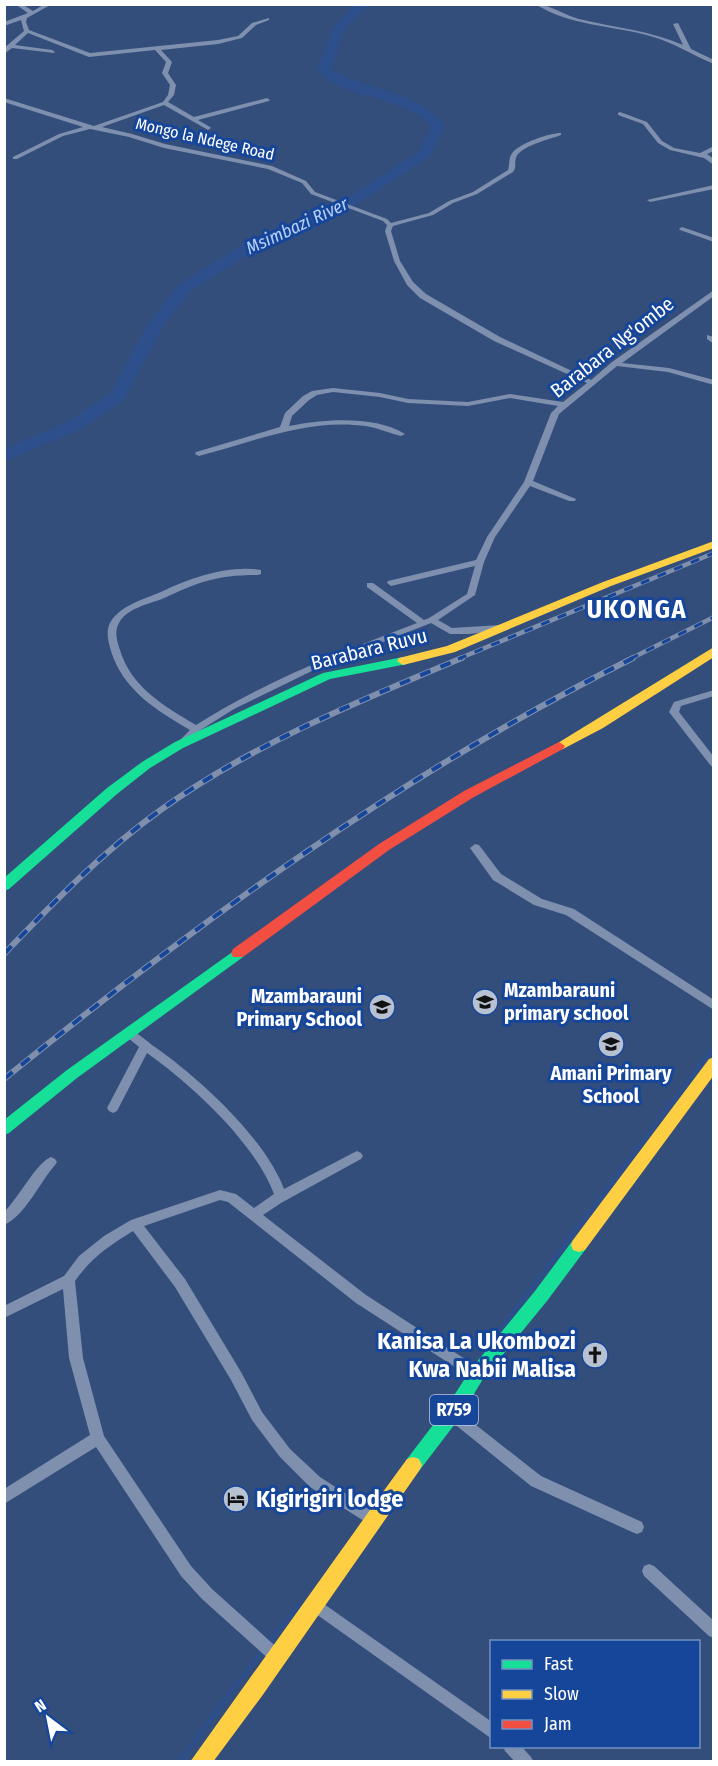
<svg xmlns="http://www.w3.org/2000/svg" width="718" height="1766" font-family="'Fira Sans Condensed',sans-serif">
	<rect width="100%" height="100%" fill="#344e7c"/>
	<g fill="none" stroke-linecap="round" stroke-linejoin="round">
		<path stroke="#2d4f8c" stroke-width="4" d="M643 1141 714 1047"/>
		<path stroke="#2d4f8c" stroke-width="4.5" d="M500 1330 644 1140
			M268 1643 299 1605
			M179 1762 263 1649"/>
		<path fill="#2d4f8c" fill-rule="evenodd" d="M355 4H369L346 27 331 69C367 91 419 91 445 126L430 156 350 209 259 248 190 291 164 325 123 401 79 430 4 461V449L67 422 110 394 148 324 178 285 247 242 340 203 419 151 431 126C401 94 343 100 317 70L334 26Z"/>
		<path fill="#7f8fae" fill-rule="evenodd" d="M15 4H22L33 11 45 4H52L27 18 26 22 29 30 90 53 218 40 238 36 252 23 269 18V20L256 25 242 38 218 44 161 50 172 62 168 73 176 85 174 95 168 102 194 117 267 98 270 100 269 101 198 120 210 127 211 128 208 130 164 105 102 127 132 134 165 144 272 166 306 181 315 192 387 219 391 223 429 213 449 201 473 192 508 170C510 164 508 158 513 152 521 143 549 133 561 133V135C551 139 519 146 516 158 514 164 517 167 513 172L477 194 453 203 433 215 393 226 391 231 400 261 413 282 426 294 500 337 591 380 612 362 714 290V296L622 363 669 368 714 380V385L668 372 617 366 559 414 533 481 576 499 575 501H569L530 486 495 537 484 562 475 595 438 620 452 628 500 625 505 628 503 630 469 634H450L431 623 322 666 234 709 199 731 185 745H179L177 743 190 730C156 710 123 690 111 651 107 638 105 626 115 616 127 603 148 598 163 591 193 577 228 565 261 570V574L258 575C216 575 199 582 162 599 148 604 126 609 119 623 114 631 117 642 120 650 131 687 164 706 196 725 265 681 341 652 417 623L367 587V583H373L424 620 429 618 467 594 475 566 391 586 387 583 388 581 476 560 487 537 524 482 551 413 558 406 510 398 468 406 408 403 380 397 333 392 317 395 309 400 292 416 289 426C323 419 375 415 405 434L401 436C389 433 378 428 366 426 307 418 254 442 199 456L195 454 196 452 280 427 285 413 303 396 312 391 333 388 380 393 408 399 468 402 510 394 563 402 587 383 494 341 420 298 407 285 394 261 385 231 387 225 383 221 311 194 302 183 268 169 164 148 129 137 90 129 63 136 17 159H13V157L59 134 83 127 4 102V98L94 126 163 102 168 95 170 85 162 73 166 62 155 50 89 57 28 33 15 45 52 50 55 52 54 53 12 48 4 54V48L24 31 21 20 4 26V22L28 13Z
			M535 4C549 4 564 15 579 19 615 28 649 30 683 45L673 24 678 23 691 49 714 60V64C692 55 673 42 650 36 611 25 570 26 535 4Z
			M620 112 647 122 662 141 674 148 700 153 714 146V151L707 154 714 159V165L704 158 670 150 658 143 643 124 618 115V113Z
			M714 185V189L650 202 647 200Z
			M682 227 714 238V242L680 230 679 229Z
			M707 335 714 337V344L707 339Z
			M714 690V696L681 706 679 712 714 757V767L711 766 669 712 674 702Z
			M475 844 479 845 501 874 542 899 574 909 714 1000V1010L566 915 534 905 493 880 470 848Z
			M128 1029C138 1032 146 1041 155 1047 199 1078 265 1138 284 1189L353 1153 357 1151 361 1153 363 1156 361 1159 281 1203 263 1215 366 1295 482 1370 484 1374 482 1378 477 1380 472 1378 356 1303 228 1202 220 1200 144 1226 185 1279 241 1372 262 1412 290 1449 320 1477 377 1514 379 1519 377 1524 372 1526 310 1487 280 1457 252 1420 231 1380 175 1287 133 1231C109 1246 92 1257 75 1281L83 1358 104 1436 191 1566 212 1589 282 1652 284 1657 282 1662 277 1664 272 1662 202 1599 181 1576 96 1447 4 1504V1489L90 1435 69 1358 63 1289 4 1318V1306L64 1276 79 1256 104 1236 131 1220 220 1190 236 1194 254 1208 274 1194C255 1143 191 1084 147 1053L117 1111 113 1113 109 1111 107 1108 139 1047 122 1033 124 1030Z
			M51 1157 55 1159 57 1162 55 1165C40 1182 25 1216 4 1225V1212C18 1199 36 1163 51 1157Z
			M452 1408 457 1410 541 1476 642 1522 644 1527 642 1532 637 1534 632 1532 531 1486 447 1418 445 1414 447 1410Z
			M649 1564 654 1566 714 1621V1638L709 1636 644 1576 642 1571 644 1566Z
			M314 1597 492 1722V1739L309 1609 307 1604 309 1599Z
			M503 1746H521L531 1757 534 1762H515L505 1751Z"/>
		<path fill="#16e098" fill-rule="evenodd" d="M403 657 407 658 409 661 407 664 330 679 183 748 150 768 117 794 9 889 4 891V878L107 788 142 762 175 742 323 673Z
			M238 948 243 949 245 953 243 957 77 1078 9 1133 4 1135V1120L67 1070Z
			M579 1238 585 1240 587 1245 585 1250 547 1301 483 1379 458 1420 419 1471 413 1473 407 1471 404 1465 407 1459 446 1408 471 1369 535 1291 573 1240Z"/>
		<path fill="#ffcf43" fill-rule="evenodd" d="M714 541V548L611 586 455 652 403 665 397 661 399 658 447 646 603 582Z
			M714 647V657L603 728 563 749 559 750 553 746Z
			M714 1057V1075L585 1250 579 1252 573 1250 571 1245 573 1240 709 1059Z
			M413 1457 419 1459 422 1465 419 1471 262 1696 213 1762H190L380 1496 407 1459Z"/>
		<path fill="#f24e42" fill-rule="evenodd" d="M559 742 565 746 563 749 474 797 389 850 243 957H233L231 953 233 949 379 844 464 791Z"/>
		<defs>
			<path id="rail-far1" d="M458 659 714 553
				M630 659 714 617"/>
			<path id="rail" d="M4 954C53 903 103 851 162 809 253 744 359 701 462 658
				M4 1079C200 920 407 771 633 658"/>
		</defs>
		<use href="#rail-far1" stroke="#7f8fac" stroke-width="4.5"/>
		<use href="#rail" stroke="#7f8fac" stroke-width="6"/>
		<use href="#rail-far1" stroke="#16469a" stroke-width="3" stroke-dasharray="9" stroke-linecap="butt"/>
		<use href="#rail" stroke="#16469a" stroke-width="4" stroke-dasharray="11" stroke-linecap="butt"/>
	</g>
	<defs>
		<symbol id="school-disc" viewBox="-11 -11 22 22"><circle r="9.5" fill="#b8c1d1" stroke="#16469a"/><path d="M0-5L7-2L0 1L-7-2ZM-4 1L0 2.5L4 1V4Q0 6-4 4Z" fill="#111"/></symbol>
		<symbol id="church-disc" viewBox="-11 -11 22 22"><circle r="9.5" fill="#b8c1d1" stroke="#16469a"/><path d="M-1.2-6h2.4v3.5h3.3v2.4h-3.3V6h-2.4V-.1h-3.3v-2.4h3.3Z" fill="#111"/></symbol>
		<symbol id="hotel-disc" viewBox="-11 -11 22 22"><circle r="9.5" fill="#b8c1d1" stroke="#16469a"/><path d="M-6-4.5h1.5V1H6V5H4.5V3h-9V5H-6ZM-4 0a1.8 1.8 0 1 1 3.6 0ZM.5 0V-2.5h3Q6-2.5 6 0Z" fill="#111"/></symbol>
	</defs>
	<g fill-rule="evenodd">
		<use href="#school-disc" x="470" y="987" width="30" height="30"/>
		<use href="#school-disc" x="367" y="992" width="30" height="30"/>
		<use href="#school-disc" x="596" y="1029" width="30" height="30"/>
		<use href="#church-disc" x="580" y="1340" width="30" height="30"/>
		<use href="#hotel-disc" x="221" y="1484" width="30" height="30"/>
	</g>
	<g text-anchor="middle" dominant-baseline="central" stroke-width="6" stroke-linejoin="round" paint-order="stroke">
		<g font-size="16" fill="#fff" stroke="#16469a">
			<text transform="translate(205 139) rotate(13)">Mongo la Ndege Road</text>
		</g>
		<g font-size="18" font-style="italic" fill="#b7d0f9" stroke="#16469a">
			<text transform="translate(297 226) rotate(-25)">Msimbazi River</text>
		</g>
		<rect fill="#16469a" stroke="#b9c8e1" stroke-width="1.5" x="430" y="1395" width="48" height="30" rx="4.5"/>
		<g font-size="18" font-weight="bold" fill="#fff">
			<text x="454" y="1410">R759</text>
		</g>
		<g font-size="20" fill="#fff" stroke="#16469a">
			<text transform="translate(612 347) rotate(-38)">Barabara Ng'ombe</text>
			<text transform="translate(369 649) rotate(-14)">Barabara Ruvu</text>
		</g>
		<g font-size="20" font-weight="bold" fill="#fff" stroke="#16469a" text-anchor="start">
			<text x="504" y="990">Mzambarauni<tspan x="504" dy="23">primary school</tspan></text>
			<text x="362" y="996" text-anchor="end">Mzambarauni<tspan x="362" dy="23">Primary School</tspan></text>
			<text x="611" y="1073" text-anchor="middle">Amani Primary<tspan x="611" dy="23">School</tspan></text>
		</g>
		<g font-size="24" font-weight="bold" fill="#fff" stroke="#16469a" text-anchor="end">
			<text x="576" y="1341">Kanisa La Ukombozi<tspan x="576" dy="28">Kwa Nabii Malisa</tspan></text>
			<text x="256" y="1499" text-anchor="start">Kigirigiri lodge</text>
		</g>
		<g font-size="26" font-weight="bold" letter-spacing="1.5" fill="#fff" stroke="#16469a">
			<text x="637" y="609">UKONGA</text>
		</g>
	</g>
	<rect width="718" height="1766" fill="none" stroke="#ffffff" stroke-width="12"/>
	<rect x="490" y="1640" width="210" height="108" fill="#16469a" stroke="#7390c2" stroke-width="1.5"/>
	<rect x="502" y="1660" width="30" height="9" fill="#16e098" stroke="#7390c2" stroke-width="1.5"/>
	<text x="544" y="1670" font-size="18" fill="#ffffff">Fast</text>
	<rect x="502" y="1690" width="30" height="9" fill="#ffcf43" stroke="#7390c2" stroke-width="1.5"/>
	<text x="544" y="1700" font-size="18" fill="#ffffff">Slow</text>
	<rect x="502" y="1720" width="30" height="9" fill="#f24e42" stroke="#7390c2" stroke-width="1.5"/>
	<text x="544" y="1730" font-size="18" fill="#ffffff">Jam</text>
	<g transform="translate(48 1718) rotate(328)" stroke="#16469a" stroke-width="4.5" paint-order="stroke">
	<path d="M0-4.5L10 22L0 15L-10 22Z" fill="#ffffff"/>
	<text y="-9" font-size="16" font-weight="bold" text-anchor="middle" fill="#ffffff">N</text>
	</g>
</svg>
